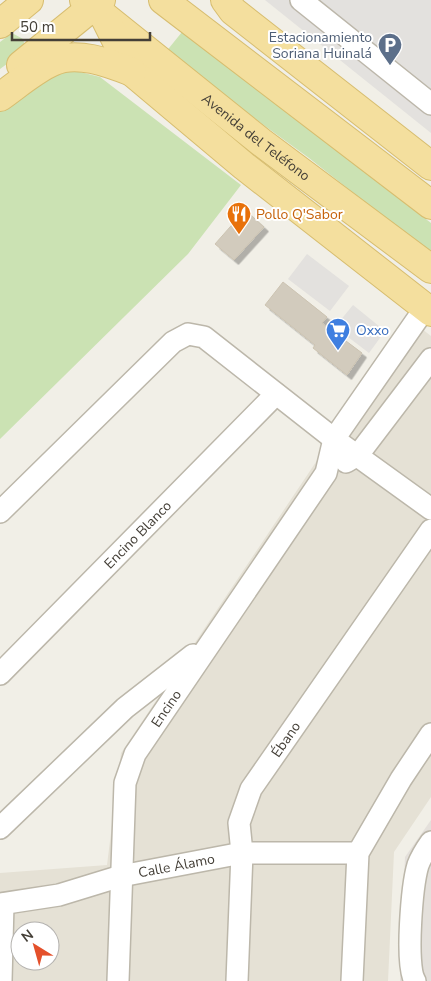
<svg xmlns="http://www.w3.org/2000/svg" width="431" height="981" font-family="'Nunito Sans',sans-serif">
	<defs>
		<filter id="shadow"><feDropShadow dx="4.5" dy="4.5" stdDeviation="0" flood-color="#0004"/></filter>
	</defs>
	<rect width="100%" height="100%" fill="#f1efe7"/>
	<path fill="#e5e1d5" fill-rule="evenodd" d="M422 329 431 336V797L394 852 388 981H0V873L107 865 121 753 324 450ZM20 931H50V961H20Z"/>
	<path fill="#e4e0db" d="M431 820V981H400L405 857Z"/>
	<path fill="#cbe2b3" d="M182 32 431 223V254L309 158 165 53Z
		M12 33 23 39 26 50 0 69V42Z
		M60 67 100 77 241 185 188 254 0 439V110Z"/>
	<path fill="#e3e1de" d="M265 0H431V133Z
		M307 254 349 286 330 311 288 279Z
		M353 305 385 331 369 353 335 327Z"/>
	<path fill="#d2cbbd" stroke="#ccc3b1" filter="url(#shadow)" d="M245 210 264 227 234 260 215 244Z
		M283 282 327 317 322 323 362 353 347 375 313 348 315 345 265 305Z"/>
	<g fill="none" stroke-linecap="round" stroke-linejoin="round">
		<defs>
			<g id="minor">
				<path d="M301 0 431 104"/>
				<path d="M346 462 358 455 431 359"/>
				<path d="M0 512 173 342 188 334 204 337 334 439 431 509"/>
				<path id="s1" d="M0 674 276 394"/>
				<path d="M0 828 125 708 193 655"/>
				<path id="s2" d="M0 904 59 895 121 876 242 853H358"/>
				<path d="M1 981 3 904"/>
				<path id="s3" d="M118 981 125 783 135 754 326 473 334 439 425 308"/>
				<path id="s4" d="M237 981 242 853 239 823 251 789 431 530"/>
				<path d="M352 981 358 853 401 779 431 734"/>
				<path d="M415 981C405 966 412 885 418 865 421 857 426 849 431 842"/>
			</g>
			<g id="major">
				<path id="s5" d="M84 0 261 142 431 269"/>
				<path d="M163 0 431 205"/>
				<path d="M225 0 233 11 431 166"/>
				<path d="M104 16 132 72 244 166 431 312"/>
				<path d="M0 24 29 0"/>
				<path d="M21 65 101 0"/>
				<path d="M0 97C17 85 34 70 52 62 76 50 109 63 132 72"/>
			</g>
		</defs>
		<use href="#minor" stroke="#bcb7aa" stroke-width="24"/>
		<use href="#major" stroke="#d7bd6f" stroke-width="30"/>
		<use href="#minor" stroke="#fff" stroke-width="21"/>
		<use href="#major" stroke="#f4df9e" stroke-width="28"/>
	</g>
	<defs>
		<symbol id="parking-pin" viewBox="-11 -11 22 30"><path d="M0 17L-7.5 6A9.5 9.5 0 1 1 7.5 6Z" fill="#5c6f8a" stroke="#fff"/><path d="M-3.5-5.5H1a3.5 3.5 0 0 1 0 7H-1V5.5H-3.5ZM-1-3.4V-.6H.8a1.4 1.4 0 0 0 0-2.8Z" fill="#fff"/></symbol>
		<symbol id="restaurant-pin" viewBox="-11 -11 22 30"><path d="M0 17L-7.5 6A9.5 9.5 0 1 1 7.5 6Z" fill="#e8710a" stroke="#fff"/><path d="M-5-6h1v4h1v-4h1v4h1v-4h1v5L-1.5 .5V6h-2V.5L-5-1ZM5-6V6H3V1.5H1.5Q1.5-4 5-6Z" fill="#fff"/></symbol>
		<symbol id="supermarket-pin" viewBox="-11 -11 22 30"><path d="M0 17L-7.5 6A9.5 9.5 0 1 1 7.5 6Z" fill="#3f7fe0" stroke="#fff"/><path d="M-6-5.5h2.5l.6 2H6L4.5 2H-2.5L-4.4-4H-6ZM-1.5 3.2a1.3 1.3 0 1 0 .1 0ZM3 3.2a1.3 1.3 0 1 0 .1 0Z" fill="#fff"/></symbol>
	</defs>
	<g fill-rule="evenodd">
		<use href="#parking-pin" x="376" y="31" width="28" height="38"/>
		<use href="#restaurant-pin" x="225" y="200" width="28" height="38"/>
		<use href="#supermarket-pin" x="324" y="316" width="28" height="38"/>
	</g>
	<g text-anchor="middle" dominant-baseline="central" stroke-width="4" stroke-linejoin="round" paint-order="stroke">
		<g font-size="14" fill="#4e5e75" stroke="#fff" text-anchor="end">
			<text x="372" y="37">Estacionamiento<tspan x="372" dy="16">Soriana Huinalá</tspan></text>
		</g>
		<g font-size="14" fill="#443f37" stroke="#fff">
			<text stroke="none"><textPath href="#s5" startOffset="220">Avenida del Teléfono</textPath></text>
			<text stroke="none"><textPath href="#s1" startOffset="196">Encino Blanco</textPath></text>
			<text stroke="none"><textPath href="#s3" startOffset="284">Encino</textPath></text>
			<text stroke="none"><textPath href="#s4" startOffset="255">Ébano</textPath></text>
			<text stroke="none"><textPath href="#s2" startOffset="181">Calle Álamo</textPath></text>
		</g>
		<g font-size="14" fill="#c56008" stroke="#fff" text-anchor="start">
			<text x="256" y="214">Pollo Q'Sabor</text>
		</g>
		<g font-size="14" fill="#366cbe" stroke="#fff" text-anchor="start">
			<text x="356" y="330">Oxxo</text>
		</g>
	</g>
	<g transform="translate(35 946) rotate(323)"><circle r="24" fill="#ffffff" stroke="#b4b2af"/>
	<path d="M0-4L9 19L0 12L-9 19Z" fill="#e4502b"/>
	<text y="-8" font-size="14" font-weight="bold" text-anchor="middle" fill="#443f37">N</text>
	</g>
	<path d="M12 32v8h138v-8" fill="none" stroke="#443f37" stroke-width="2.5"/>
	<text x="20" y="32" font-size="15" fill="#443f37" stroke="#ffffff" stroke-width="4" paint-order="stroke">50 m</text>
</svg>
